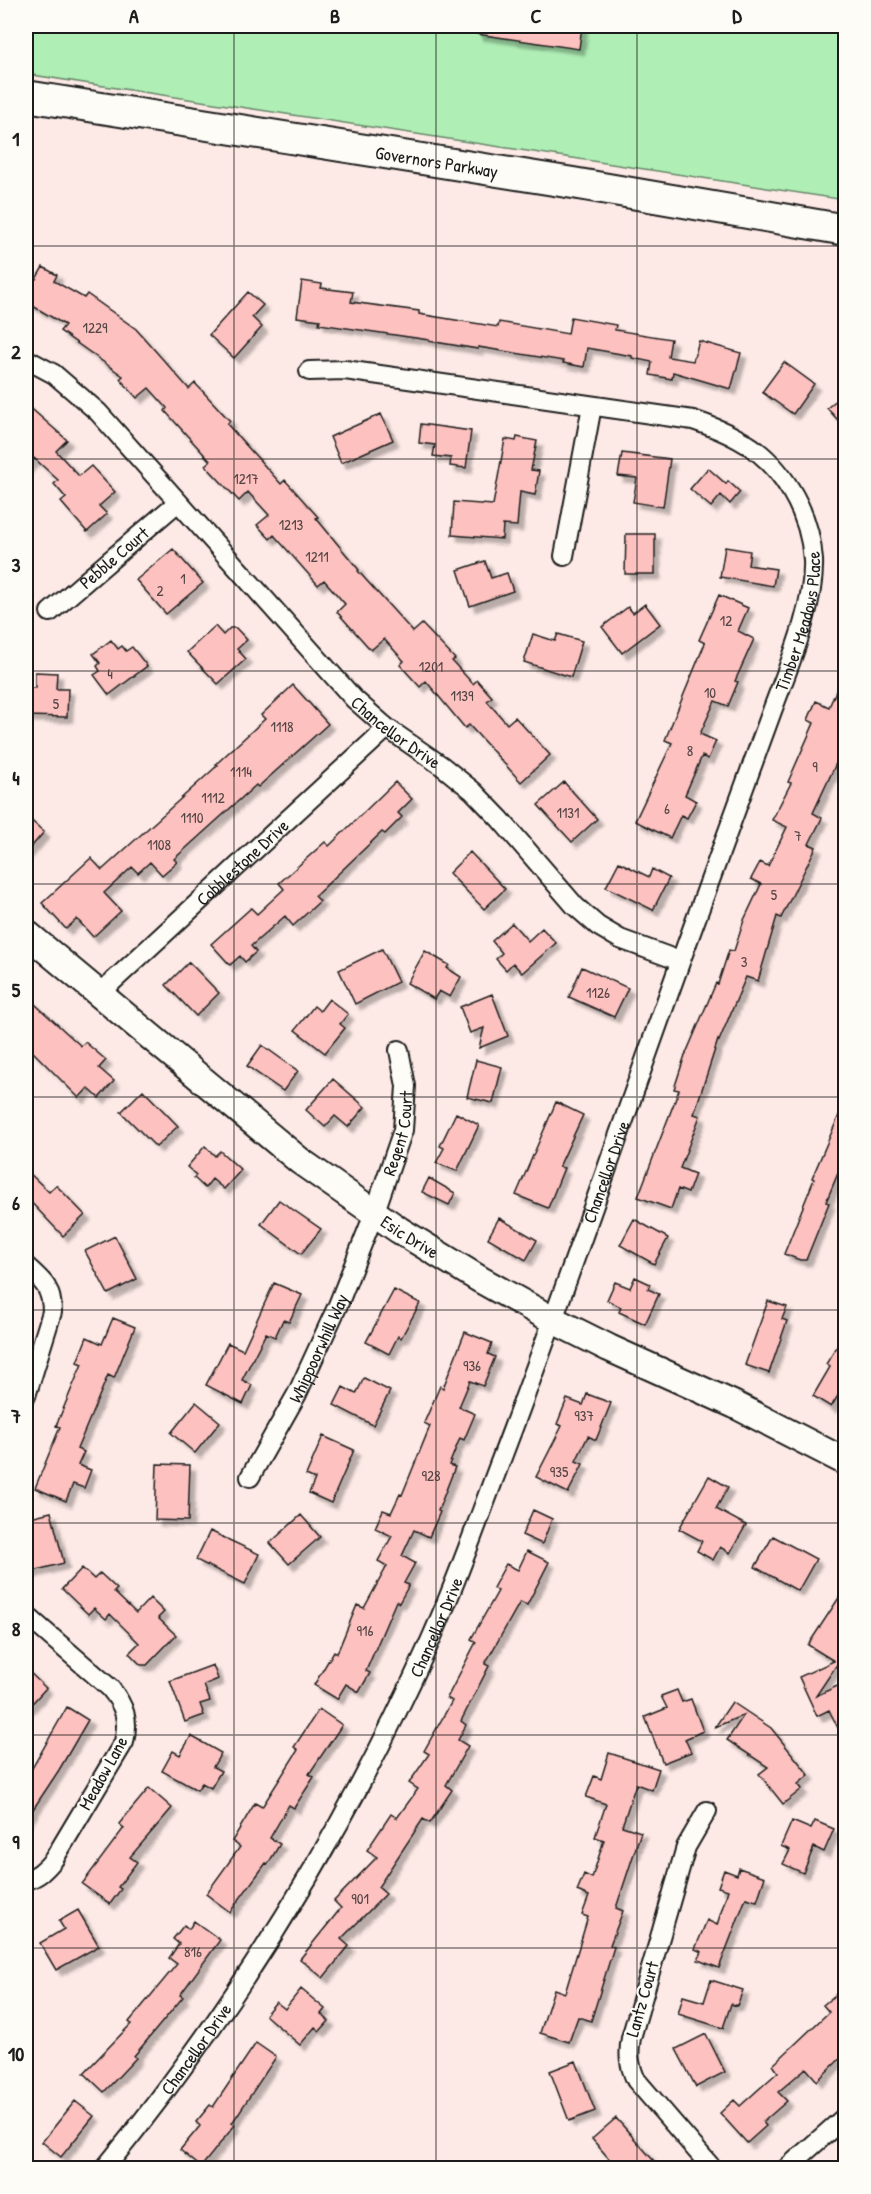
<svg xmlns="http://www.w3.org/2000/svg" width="871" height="2194" font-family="'Patrick Hand',sans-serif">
	<defs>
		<filter id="shadow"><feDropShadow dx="5.5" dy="5.5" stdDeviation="1.5" flood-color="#0004"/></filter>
	</defs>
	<rect width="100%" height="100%" fill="#fdeae6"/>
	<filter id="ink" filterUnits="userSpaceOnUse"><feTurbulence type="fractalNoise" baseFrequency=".0167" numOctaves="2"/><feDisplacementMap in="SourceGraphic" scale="12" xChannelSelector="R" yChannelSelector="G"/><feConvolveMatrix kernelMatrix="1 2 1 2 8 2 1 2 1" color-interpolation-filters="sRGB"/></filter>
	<g filter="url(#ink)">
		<path fill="#afeeb5" stroke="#668568" stroke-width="1.5" d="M26 26H845V200L26 74Z"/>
		<path fill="#fdc1bf" stroke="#1c1c1c" stroke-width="1.5" filter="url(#shadow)" d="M477 26H582L579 49 477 34Z
			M43 267 57 275 54 281 84 298 87 294 136 329 189 389 195 383 230 421 227 424 281 484 285 480 318 517 316 518 359 570 358 571 413 632 422 624 455 659 452 661 473 684 477 680 492 697 487 701 507 724 515 717 550 755 521 782 469 725 465 728 426 681 420 687 400 665 404 661 384 639 371 650 337 612 345 604 324 580 318 585 274 535 270 539 257 525 269 515 248 492 239 501 205 465 210 461 165 411 167 408 149 388 137 398 120 379 123 376 60 331 65 325 26 302V273L36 279Z
			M302 281 322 284 321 288 353 292 351 302 419 311V314L498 327 499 322 568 334 571 317 616 325 615 330 671 339 668 357 693 361 699 341 741 353 731 389 673 372 672 379 650 375 652 362 632 358V356L587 348 584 367 563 363 564 361 478 347V349L429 341V340L319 324 320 320 297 317Z
			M248 292 263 305 252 317 262 327 234 358 209 335Z
			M784 362 814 384 793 414 762 392Z
			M846 392V429L827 408Z
			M26 404 67 440 56 451 79 476 91 466 115 492 99 506 107 514 87 532 61 502 66 498 54 484 58 480 34 458 26 468Z
			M381 414 393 440 341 463 330 437Z
			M421 424 471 431 466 468 450 466 451 458 433 456 435 445 419 443Z
			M517 437 537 441 531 470 539 471 535 495 520 492 517 526 503 525 502 539 452 535 454 502 493 505 505 439 516 441Z
			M622 453 670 459 663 507 633 502 637 478 618 476Z
			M708 468 726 484 728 481 740 492 730 504 721 495 711 507 690 489Z
			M626 534H655V574H625Z
			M725 547 750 551 748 565 776 569 773 586 720 577Z
			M173 549 203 583 166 614 136 580Z
			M485 561 491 578 507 573 513 591 470 606 458 570Z
			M719 595 748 608 738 631 754 639 735 681 738 682 728 706 715 701 700 734 716 741 708 759 702 756 685 795 696 801 687 818 681 815 670 838 635 821 672 743 665 740 705 643 699 640Z
			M645 604 660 624 622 653 602 627 628 607 633 613Z
			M215 626 223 635 230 628H236L247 640 237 649 246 659 218 684 187 652Z
			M533 634 555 641 558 634 582 641 571 677 524 662Z
			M111 640 118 649 122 646 126 651 132 647 147 666 109 695 94 675 100 671 97 666 100 663 93 654Z
			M846 668V742L813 813 822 818 809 844 816 847 781 918 777 916 758 981 746 977 719 1041 718 1040 694 1114 700 1116 680 1168 695 1174 688 1193 678 1189 671 1209 638 1197 679 1090 674 1089 684 1058 716 983 718 984 729 950 734 951 744 920 761 884 751 879 760 862 768 866 787 827 772 820 791 783 788 782 814 723 808 720 816 701 829 707Z
			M35 672 57 673 56 689H68L67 717 26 716V688H35Z
			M293 685 328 724 258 787 256 785 174 859 177 862 162 875 150 862 138 873 132 867 104 893 121 911 93 937 77 919 66 929 42 903 91 858 102 870 218 765 216 764 265 719 261 715Z
			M395 782 412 799 398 813 402 817 385 834 382 832 315 896 320 901 293 926 285 916 251 946 256 952 245 962 240 956 230 965 211 944 251 908 257 914 284 889 279 883 325 842 329 846Z
			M564 782 597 819 572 842 538 805Z
			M26 816 44 832 26 853Z
			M470 852 505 889 484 909 449 873Z
			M619 862 649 877 652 869 669 878 653 910 606 887Z
			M512 923 528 941 542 928 556 943 522 973 513 963 506 970 496 959 502 953 492 941Z
			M382 949 398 982 355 1004 339 970Z
			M425 951 449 965 447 968 461 977 450 997 439 991 434 999 407 983Z
			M189 962 219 993 196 1016 166 985Z
			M582 967 628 988 614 1017 569 997Z
			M492 994 508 1036 479 1048 484 1028 470 1033 460 1007Z
			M26 996 81 1046 85 1042 106 1060 99 1068 114 1081 99 1098 88 1088 79 1098 26 1045Z
			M329 999 348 1014 340 1024 345 1028 325 1053 295 1030 314 1006 320 1011Z
			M262 1045 298 1071 283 1091 247 1066Z
			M476 1060 502 1067 493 1103 467 1097Z
			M333 1079 365 1107 348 1127 335 1116 325 1127 306 1110Z
			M143 1090 178 1126 156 1147 121 1112Z
			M846 1099V1154L826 1202 829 1203 806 1260H800L784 1254 814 1179 812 1178Z
			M556 1102 583 1115 559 1167 564 1168 548 1208 516 1195Z
			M456 1113 479 1125 457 1171 436 1163 444 1148 440 1146Z
			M205 1146 215 1156 220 1151 241 1170 224 1189 212 1179 205 1188 194 1178 196 1175 187 1167Z
			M26 1170 49 1192 56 1185 85 1215 63 1236 26 1197Z
			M429 1178 455 1193 449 1205 422 1192Z
			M279 1200 321 1229 301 1254 261 1224Z
			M499 1218 537 1240 526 1260 488 1238Z
			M634 1219 668 1238 654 1264 620 1245Z
			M115 1236 137 1279 108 1294 85 1251Z
			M635 1277 650 1284 648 1289 659 1294 645 1324 619 1312 621 1307 607 1300 615 1282 630 1288Z
			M274 1283 302 1295 289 1322 283 1320 275 1337 266 1333 242 1380 252 1385 243 1404 206 1385 228 1343 243 1350Z
			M394 1290 420 1303 401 1338 398 1336 389 1354 366 1342Z
			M768 1301 787 1307 782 1319 787 1321 769 1373 745 1365Z
			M113 1318 135 1327 114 1378 108 1375 77 1449 84 1452 78 1465 91 1470 84 1488 73 1484 66 1501 35 1488 60 1427 56 1426 82 1364 77 1362 87 1337 102 1344Z
			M465 1332 492 1343 488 1354 495 1357 483 1386 470 1381 459 1407 475 1414 464 1440 460 1438 449 1465 455 1467 438 1511 440 1512 429 1537 414 1530 402 1556 415 1563 404 1583 409 1585 399 1603 396 1601 366 1671 370 1673 359 1692 346 1684 337 1699 314 1685 334 1651 337 1653 357 1605 364 1608 387 1566 378 1561 392 1536 375 1528 383 1510 391 1513 400 1494 402 1495 430 1426 424 1423 440 1386 443 1388Z
			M846 1332V1383L831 1407 813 1396 830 1367 826 1364Z
			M364 1378 390 1391 373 1425 334 1405 343 1387 356 1394Z
			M587 1394 611 1403 596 1440 588 1436 576 1461 583 1464 568 1493 536 1477 562 1426 557 1424 567 1399 583 1405Z
			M196 1402 220 1422 195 1453 171 1433Z
			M323 1436 354 1450 331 1503 309 1493 315 1479 306 1475Z
			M157 1464 190 1465 188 1521 155 1520Z
			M709 1476 728 1487 716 1509 746 1525 730 1553 720 1547 713 1560 697 1551 702 1541 679 1529Z
			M533 1510 552 1519 542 1544 522 1535Z
			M51 1512 64 1563 29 1572 26 1559V1518Z
			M301 1515 320 1537 289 1564 270 1543Z
			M210 1531 259 1554 245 1584 196 1560Z
			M773 1536 816 1559 798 1591 755 1567Z
			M527 1551 549 1562 527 1605 520 1602 485 1664 489 1666 461 1721 466 1725 458 1740 468 1746 446 1785 452 1790 430 1823 423 1819 378 1887 386 1894 341 1939 349 1946 323 1978 300 1959 341 1908 334 1901 377 1857 367 1850 391 1814 397 1818 418 1789 409 1783 429 1754 424 1751 452 1701 447 1698 476 1642 471 1639 498 1591 493 1588 506 1564 518 1570Z
			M82 1568 94 1579 100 1573 117 1589 114 1592 136 1613 150 1598 164 1612 158 1618 176 1635 147 1665H141L129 1653 139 1643 110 1614 106 1619 94 1608 88 1614 62 1589Z
			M846 1587V1651L816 1696 846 1682V1744L829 1710 817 1716 799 1677 834 1661 808 1645Z
			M213 1665 218 1679 204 1685 210 1701 200 1704 204 1715 185 1722 170 1681Z
			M26 1669 46 1688 26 1710Z
			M677 1690 682 1702 691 1699 703 1731 685 1739 691 1752 663 1763 645 1717 667 1708 661 1696Z
			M732 1702 771 1728 809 1775 798 1784 802 1789 783 1804 759 1774 768 1767 727 1740 744 1715 715 1727Z
			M67 1707 88 1720 59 1770 26 1820V1779Z
			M319 1709 342 1725 309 1774 314 1777 294 1808 289 1805 270 1838 280 1844 268 1864 266 1863 230 1912 206 1894 240 1847 232 1841 255 1803 262 1807 298 1750 294 1747Z
			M191 1736 221 1753 213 1767 221 1771 211 1788 202 1783 197 1790 162 1771 173 1751 180 1755Z
			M609 1753 659 1769 652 1790 636 1784 622 1826 641 1832 616 1908 623 1911 610 1945 614 1947 591 2021 578 2017 569 2042 540 2033 554 1989 565 1993 588 1917 582 1915 589 1896 577 1891 584 1874 592 1878 604 1840 595 1837 606 1804 586 1797 594 1776 601 1779Z
			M149 1788 172 1808 130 1857 137 1862 118 1887 121 1889 110 1904 82 1884 124 1828 119 1824Z
			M792 1821 811 1829 815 1821 834 1829 824 1852 814 1847 803 1873 783 1864 790 1850 781 1846Z
			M739 1868 765 1877 757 1901 746 1898 719 1968 698 1960 702 1952 695 1949 707 1920 717 1925 728 1890 718 1887 724 1870 737 1875Z
			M78 1910 99 1946 56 1970 40 1943 64 1929 59 1921Z
			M194 1921 220 1940 180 1995 183 1997 134 2056 136 2058 104 2092 84 2073 131 2024 129 2022 177 1964 169 1958 179 1944 173 1939 184 1925 189 1929Z
			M711 1980 743 1990 737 2006 731 2004 723 2028 678 2014 683 1996 704 2002Z
			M846 1986V2053L817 2081 806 2068 778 2092 787 2101 763 2122 766 2126 747 2143 720 2113 734 2100 740 2106 778 2072 773 2065 829 2012 823 2005Z
			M301 1989 325 2009 321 2014 329 2021 320 2031 315 2027 300 2045 265 2015 276 2002 285 2009Z
			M706 2034 725 2072 696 2087 676 2049Z
			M256 2043 276 2057 232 2123 235 2125 201 2167 180 2150 200 2126 196 2122 210 2105 213 2107Z
			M576 2061 595 2111 569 2121 550 2071Z
			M75 2101 94 2116 61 2157 42 2142Z
			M616 2118 661 2169H618L592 2139Z"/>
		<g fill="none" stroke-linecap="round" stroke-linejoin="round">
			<defs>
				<g id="street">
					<path id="s1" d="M26 359 54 374 98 412 354 699 387 728 442 766 473 791 500 819 575 906 598 926 620 939 680 961"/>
					<path d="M564 556 592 406"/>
					<path id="s2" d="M50 612 178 502"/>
					<path id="s3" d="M98 995 387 728"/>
					<path d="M26 1266C43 1281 52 1288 52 1312L26 1396"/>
					<path id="s4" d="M250 1477 297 1394 338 1305 374 1214 403 1130 406 1086 399 1050"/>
					<path d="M26 1615 110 1688C125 1706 129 1720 124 1742L54 1859C46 1869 38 1877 26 1880"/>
					<path d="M707 1811 686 1847 631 2038C628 2054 629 2065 636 2080L712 2168"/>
					<path id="s5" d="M105 2168C234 2010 343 1834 427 1648 454 1589 476 1526 499 1465 569 1283 630 1098 697 916 722 848 747 780 772 711 788 667 815 607 813 560 810 512 781 461 738 439 724 431 708 425 693 420L345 370 309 371"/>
					<path d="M787 2168 846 2116"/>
				</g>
				<g id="secondary">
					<path id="s6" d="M26 933 300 1161 399 1230 481 1280 553 1320 609 1348 735 1405 846 1462"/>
				</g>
				<g id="primary">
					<path id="s7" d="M26 96 573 183 846 230"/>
				</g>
			</defs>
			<use href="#street" stroke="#1c1c1c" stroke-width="22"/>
			<use href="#secondary" stroke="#1c1c1c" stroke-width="30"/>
			<use href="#primary" stroke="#1c1c1c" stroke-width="34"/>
			<use href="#street" stroke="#fdfcf7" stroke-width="18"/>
			<use href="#secondary" stroke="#fdfcf7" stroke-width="26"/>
			<use href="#primary" stroke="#fdfcf7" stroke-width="30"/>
		</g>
	</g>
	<path fill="none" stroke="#1c1c1c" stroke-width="1.5" stroke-opacity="0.55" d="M234 26V2168M436 26V2168M637 26V2168M26 246H846M26 459H846M26 671H846M26 884H846M26 1097H846M26 1310H846M26 1523H846M26 1735H846M26 1948H846"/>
	<g text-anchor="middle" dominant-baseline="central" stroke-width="4.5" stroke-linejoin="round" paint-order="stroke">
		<g font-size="15" fill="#544545">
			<text x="95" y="327">1229</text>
			<text x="246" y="478">1217</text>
			<text x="291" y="524">1213</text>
			<text x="317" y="556">1211</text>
			<text x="183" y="578">1</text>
			<text x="160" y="590">2</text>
			<text x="726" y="620">12</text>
			<text x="431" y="666">1201</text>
			<text x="110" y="673">4</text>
			<text x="710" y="692">10</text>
			<text x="462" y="695">1139</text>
			<text x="56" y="703">5</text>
			<text x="282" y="726">1118</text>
			<text x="690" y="750">8</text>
			<text x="815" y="766">9</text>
			<text x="241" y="771">1114</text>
			<text x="213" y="797">1112</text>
			<text x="667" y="808">6</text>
			<text x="568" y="812">1131</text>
			<text x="192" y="817">1110</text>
			<text x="798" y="835">7</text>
			<text x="159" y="844">1108</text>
			<text x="774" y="894">5</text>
			<text x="744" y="961">3</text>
			<text x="598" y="992">1126</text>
			<text x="472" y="1365">936</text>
			<text x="584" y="1415">937</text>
			<text x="559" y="1471">935</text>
			<text x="431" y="1475">928</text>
			<text x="365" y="1630">916</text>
			<text x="360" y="1898">901</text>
			<text x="193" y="1951">816</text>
		</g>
		<g font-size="18" fill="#1c1c1c" stroke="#fdfcf7">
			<text stroke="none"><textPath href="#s7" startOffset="416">Governors Parkway</textPath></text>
			<text stroke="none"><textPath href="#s2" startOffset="84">Pebble Court</textPath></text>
			<text stroke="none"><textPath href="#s5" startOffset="1706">Timber Meadows Place</textPath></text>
			<text stroke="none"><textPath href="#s1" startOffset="528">Chancellor Drive</textPath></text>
			<text stroke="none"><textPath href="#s3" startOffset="196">Cobblestone Drive</textPath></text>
			<text stroke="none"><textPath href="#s4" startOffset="376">Regent Court</textPath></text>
			<text stroke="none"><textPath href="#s5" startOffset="1122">Chancellor Drive</textPath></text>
			<text stroke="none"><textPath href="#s6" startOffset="490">Esic Drive</textPath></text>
			<text stroke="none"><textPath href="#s4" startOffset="146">Whippoorwhill Way</textPath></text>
			<text stroke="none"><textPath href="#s5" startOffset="636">Chancellor Drive</textPath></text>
			<text transform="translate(103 1773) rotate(-61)">Meadow Lane</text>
			<text transform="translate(642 1999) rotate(-74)">Lantz Court</text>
			<text stroke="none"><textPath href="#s5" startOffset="150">Chancellor Drive</textPath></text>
		</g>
	</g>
	<rect width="871" height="2194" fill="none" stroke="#fdfcf7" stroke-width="66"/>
	<rect x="33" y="33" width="805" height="2128" fill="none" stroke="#1c1c1c" stroke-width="2"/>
	<g font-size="20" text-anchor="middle" font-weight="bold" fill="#1c1c1c">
		<text x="134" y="23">A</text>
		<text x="335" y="23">B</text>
		<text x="536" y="23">C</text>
		<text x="737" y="23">D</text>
		<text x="16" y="146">1</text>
		<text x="16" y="359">2</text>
		<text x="16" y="572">3</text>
		<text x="16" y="785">4</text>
		<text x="16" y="997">5</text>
		<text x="16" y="1210">6</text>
		<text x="16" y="1423">7</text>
		<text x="16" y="1636">8</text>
		<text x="16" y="1849">9</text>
		<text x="16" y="2061">10</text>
	</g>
</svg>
